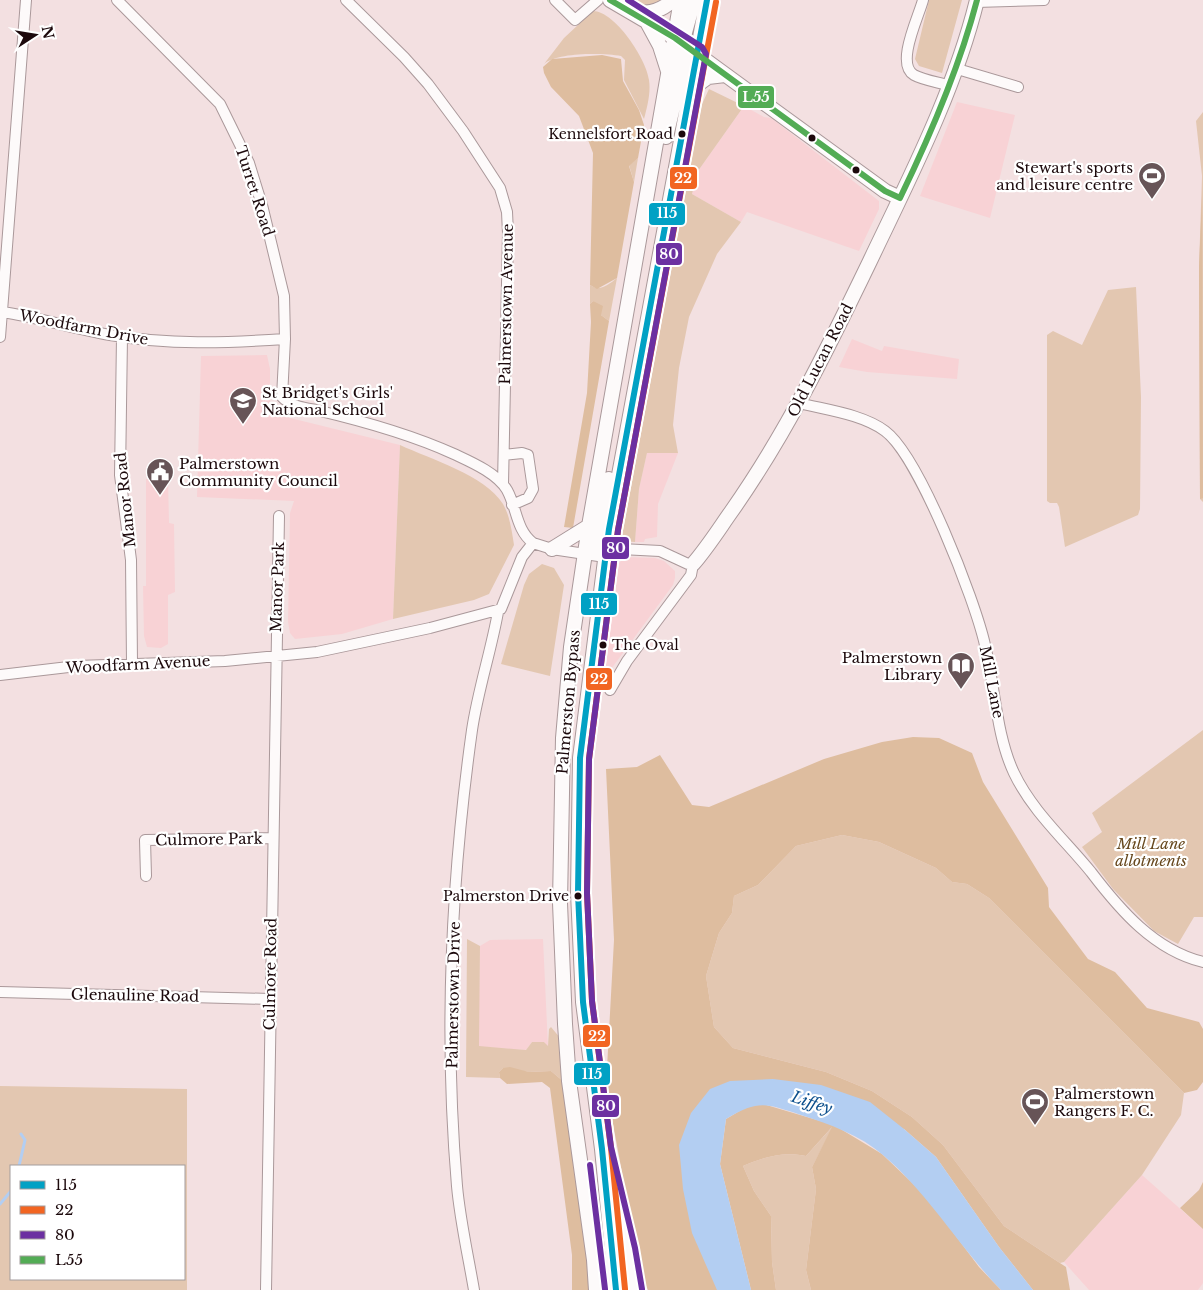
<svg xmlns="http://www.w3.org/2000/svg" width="1203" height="1290" font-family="'Libre Baskerville',serif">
	<rect width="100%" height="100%" fill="#f3e0e1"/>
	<path fill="#f8d2d5" d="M957 102 1015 115 990 218 920 196Z
		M744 106 764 117 771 118 879 201V209L859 251 747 212 741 222 692 194 698 171Z
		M852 339 882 351 884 346 959 359 957 379 867 372 839 367Z
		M267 355 270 369V402L278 415 400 445 393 619 342 634 295 639 290 633 288 622 290 513 294 501 197 497 201 356Z
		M647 453H678L658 504 657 537 645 539 644 542H635L639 489Z
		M168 478 169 523 174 524 175 592 168 595V644L161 648 147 647 144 636 143 586H146V479Z
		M625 557 655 558 664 561 675 571V578L673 585 603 680 614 583 619 563Z
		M543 939 548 1047 544 1042H532L526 1050 478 1047 480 946 490 940Z
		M1142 1175 1203 1229V1283L1198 1290H1089L1064 1262Z"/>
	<path fill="#e3c7b1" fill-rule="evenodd" d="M633 0H666L651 9Z
		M929 0H962L942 73 919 66 915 59Z
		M593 11C615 11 647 60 649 80 651 93 647 107 644 119L624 80 625 60 621 56C603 53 558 52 544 64L564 38Z
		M709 89 744 106 698 171 692 194 741 222 717 254 689 317 679 368 673 425 678 453H647L639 489 635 542 622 541 619 536 685 166 702 104Z
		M1203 112V502L1200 499 1199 267 1202 176 1196 121Z
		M638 158 634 182 629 165Z
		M617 278 609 321 601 315V310L593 301 590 304V285C600 292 608 285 617 278Z
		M1136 287 1141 397 1140 509 1138 515 1065 547 1059 507 1057 503H1050L1047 501V335L1053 331 1082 345 1108 290Z
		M400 445C430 459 485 475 503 504 510 516 512 532 514 545L489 594 474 600 393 619Z
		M542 564 554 568 564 585 550 676 501 664 524 585 529 574Z
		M1203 730V917H1194L1178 944 1154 931 1113 889 1082 847 1102 832 1092 813Z
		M842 835 879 842 936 868 952 882 967 884 989 898 1184 1093 1181 1115 1142 1175 1064 1262 1060 1263 1004 1226 943 1145 912 1117 872 1091 826 1072 733 1048 714 1027 706 976 719 933 732 913 734 896 758 885 796 846Z
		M467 939 480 946 479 1046 526 1050 532 1042H544L548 1046 549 1029 551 1027 561 1039 564 1082 551 1071 529 1072 503 1068 499 1072 500 1078 466 1077Z
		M0 1086 187 1089V1290H0ZM11 1166H184V1279H11Z
		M834 1125 812 1167 816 1189 806 1270 811 1290H776L772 1262 771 1216 754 1191 743 1166C764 1157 784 1151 806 1156Z"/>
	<path fill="#debd9f" d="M602 55 621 59 623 81 639 110 644 125 638 158 629 166 634 182 617 278 597 289 590 285 593 153 579 116 551 87 544 73 543 67 552 59Z
		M1202 197 1203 498 1200 499 1199 267Z
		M593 301 603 306 601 315 609 321 573 528 564 527 587 393 591 322 590 304Z
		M913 737 939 738 972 753 983 782 1048 888 1049 907 1088 959 1115 972 1147 1008 1199 1022 1203 1029V1082L1197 1090 1184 1093 989 898 967 884 952 882 936 868 879 842 842 835 796 846 758 885 734 896 732 913 719 933 706 976 714 1027 733 1048 826 1072 872 1091 912 1117 943 1145 1004 1226 1066 1267 1070 1290H1033L999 1247 936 1157 904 1129 710 1089 717 1290H648L641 1275 608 1097 607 1068 614 940 606 769 637 767 660 755 692 805 709 807 824 759 882 742Z
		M510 1067 529 1072 551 1071 564 1082 591 1290H572V1255L550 1088 542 1082 507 1084 500 1078 499 1072 503 1068Z
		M763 1104 834 1125 882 1154 926 1196 979 1267 1001 1290H811L806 1270 816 1189 812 1167 832 1127 806 1156C784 1151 764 1157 743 1166L754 1191 771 1216 772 1262 776 1290H751L720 1164 726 1119 748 1106Z
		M1203 1182V1229L1180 1208 1199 1190Z"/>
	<path fill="#b3cef2" d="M773 1079 821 1085 870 1102 904 1129 936 1157 999 1247 1033 1290H1001C959 1247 929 1194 883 1155 860 1135 829 1124 801 1115 766 1104 760 1099 726 1119L720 1164 751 1290H717L692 1233 683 1189 679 1145 691 1113 710 1089 730 1081Z"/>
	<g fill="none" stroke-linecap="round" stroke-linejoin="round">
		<path stroke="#b3cef2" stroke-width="3" d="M19 1166 25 1140 21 1134
			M0 1204 11 1191"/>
		<defs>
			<path id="street" d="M346 0 404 57 428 84 463 131 500 188 507 212 508 233 503 484
				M555 0 575 20 598 0
				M923 0C919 16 895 64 914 75 923 80 937 82 948 85
				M976 2 1044 0
				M954 68 1018 87
				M2 312C38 317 74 329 110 335 168 345 227 343 285 339
				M0 337 26 0
				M122 337 120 475 131 560 132 663
				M799 403C826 410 862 414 885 431 919 456 975 600 985 645 995 686 996 735 1014 773 1032 811 1065 840 1091 872 1120 910 1154 950 1203 962
				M504 455 522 453 528 455 533 489 528 498 512 505
				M533 543 552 549 605 557 621 549 660 551 688 564H693L691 575 627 661 610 690
				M0 675 77 666 225 661 317 652 430 628 501 609 522 557 533 543C516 530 517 508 507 490 497 473 471 462 454 454 410 434 363 421 316 410 305 408 290 406 282 397L285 339 284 296 262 205 249 163 220 104 117 0
				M146 876 145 840 273 838
				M0 992 270 999
				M266 1290 279 516
				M474 1290C468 1255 460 1220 457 1186 444 1034 451 880 472 730 478 690 491 651 498 612"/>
			<path id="secondary" d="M610 0 675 38 885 191 900 198
				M635 13C651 13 661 11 673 0
				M647 22 660 46 668 71
				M682 43 694 0
				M690 90 708 77 725 75
				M666 137 687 47
				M552 549 589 526
				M594 549 609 479
				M693 564C707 548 719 529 731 512 786 434 828 348 870 261 909 179 955 90 977 0
				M614 1198 627 1250 633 1290
				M596 1290 594 1260 569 1081 565 1024 560 903 563 738 571 647 589 526 681 0
				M616 1290 602 1149 583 1002 578 893 580 758 609 529 707 0"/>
		</defs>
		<use href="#street" stroke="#aa989a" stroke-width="12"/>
		<use href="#secondary" stroke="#aa989a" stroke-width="16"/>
		<use href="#street" stroke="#fdfafa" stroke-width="10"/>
		<use href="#secondary" stroke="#fdfafa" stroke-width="14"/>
		<defs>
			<path id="bus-1" d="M616 1290 602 1149 583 1002 578 893 580 758 609 529 707 0"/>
			<path id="bus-2" d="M625 1289 611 1148 592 1001 587 893 589 759 618 530 716 2"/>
			<path id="bus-3" d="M628 0 702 47 706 54 618 530 589 759 587 893 592 1001 611 1147 635 1248 642 1289
				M590 1165 605 1289"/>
			<path id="bus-4" d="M610 0 675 38 885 191 900 198
				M900 198C931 134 959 69 977 0"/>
		</defs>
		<use href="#bus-1" stroke="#fff" stroke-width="10"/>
		<use href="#bus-2" stroke="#fff" stroke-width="10"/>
		<use href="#bus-3" stroke="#fff" stroke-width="10"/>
		<use href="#bus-4" stroke="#fff" stroke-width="10"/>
		<use href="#bus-1" stroke="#01a1c4" stroke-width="6"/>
		<use href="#bus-2" stroke="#f26522" stroke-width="6"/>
		<use href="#bus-3" stroke="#6c30a1" stroke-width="6"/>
		<use href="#bus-4" stroke="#53ac55" stroke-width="6"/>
	</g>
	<defs>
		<symbol id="stadium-pin" viewBox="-11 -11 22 30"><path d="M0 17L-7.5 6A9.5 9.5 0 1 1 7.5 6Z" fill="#675457" stroke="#fff"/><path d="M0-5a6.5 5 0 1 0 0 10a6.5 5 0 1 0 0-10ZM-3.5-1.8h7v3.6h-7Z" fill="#fff"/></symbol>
		<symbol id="school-pin" viewBox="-11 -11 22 30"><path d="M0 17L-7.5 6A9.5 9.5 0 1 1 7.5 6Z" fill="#675457" stroke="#fff"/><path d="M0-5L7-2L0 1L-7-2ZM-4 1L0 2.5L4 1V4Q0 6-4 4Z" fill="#fff"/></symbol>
		<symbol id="civic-pin" viewBox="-11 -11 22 30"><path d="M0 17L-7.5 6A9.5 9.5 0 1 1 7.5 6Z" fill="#675457" stroke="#fff"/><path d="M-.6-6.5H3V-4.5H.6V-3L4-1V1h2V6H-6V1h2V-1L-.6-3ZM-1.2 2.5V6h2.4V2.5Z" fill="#fff"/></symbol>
		<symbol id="library-pin" viewBox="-11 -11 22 30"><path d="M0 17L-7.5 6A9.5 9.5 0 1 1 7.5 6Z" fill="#675457" stroke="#fff"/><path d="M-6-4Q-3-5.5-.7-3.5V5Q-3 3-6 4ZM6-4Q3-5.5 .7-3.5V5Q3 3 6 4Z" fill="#fff"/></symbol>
	</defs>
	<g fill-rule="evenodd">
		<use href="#stadium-pin" x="1136" y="160" width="32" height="43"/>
		<use href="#school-pin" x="227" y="385" width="32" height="43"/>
		<use href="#civic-pin" x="144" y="456" width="32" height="43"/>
		<use href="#library-pin" x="945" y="650" width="32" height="43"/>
		<use href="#stadium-pin" x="1019" y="1086" width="32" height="43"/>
	</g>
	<g fill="#1c090c" stroke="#fff" stroke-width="2">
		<circle cx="682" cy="134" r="4.5"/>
		<circle cx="812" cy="138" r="4.5"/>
		<circle cx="856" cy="170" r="4.5"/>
		<circle cx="603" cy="645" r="4.5"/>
		<circle cx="578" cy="896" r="4.5"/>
	</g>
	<g text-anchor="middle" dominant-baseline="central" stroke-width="4.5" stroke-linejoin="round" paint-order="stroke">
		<g font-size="14" fill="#1c090c" stroke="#fff" text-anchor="end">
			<text x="673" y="134">Kennelsfort Road</text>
			<text x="612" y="645" text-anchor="start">The Oval</text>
			<text x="569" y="896">Palmerston Drive</text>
		</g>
		<g font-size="15" fill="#1c090c" stroke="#fff" text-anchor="start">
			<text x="1133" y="167" text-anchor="end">Stewart's sports<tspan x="1133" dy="17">and leisure centre</tspan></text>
			<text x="262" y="392">St Bridget's Girls'<tspan x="262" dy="17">National School</tspan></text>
			<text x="179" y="463">Palmerstown<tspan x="179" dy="17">Community Council</tspan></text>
			<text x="942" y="657" text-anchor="end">Palmerstown<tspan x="942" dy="17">Library</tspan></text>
			<text x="1054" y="1093">Palmerstown<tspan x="1054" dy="17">Rangers F. C.</tspan></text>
		</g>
		<g font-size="15" fill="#1c090c" stroke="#fff">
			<text transform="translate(255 191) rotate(72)">Turret Road</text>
			<text transform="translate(506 304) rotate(-89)">Palmerstown Avenue</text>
			<text transform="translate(84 327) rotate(11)">Woodfarm Drive</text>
			<text transform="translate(820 360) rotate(-63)">Old Lucan Road</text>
			<text transform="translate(125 500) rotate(-96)">Manor Road</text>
			<text transform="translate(277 587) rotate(-88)">Manor Park</text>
			<text transform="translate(138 664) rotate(-3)">Woodfarm Avenue</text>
			<text transform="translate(992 682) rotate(79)">Mill Lane</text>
			<text transform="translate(568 702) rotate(-85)">Palmerston Bypass</text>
			<text transform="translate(209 839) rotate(-1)">Culmore Park</text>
			<text transform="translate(270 974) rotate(-89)">Culmore Road</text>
			<text transform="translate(135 995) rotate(1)">Glenauline Road</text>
			<text transform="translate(453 995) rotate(-89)">Palmerstown Drive</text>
		</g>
		<g font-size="15" font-style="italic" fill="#67481e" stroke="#fff">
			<text x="1151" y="843">Mill Lane<tspan x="1151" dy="17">allotments</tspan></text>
		</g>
		<g font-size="16" font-style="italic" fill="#0c4f8c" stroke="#fff">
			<text transform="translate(812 1102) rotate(18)">Liffey</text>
		</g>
	</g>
	<g stroke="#fff" stroke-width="2">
		<rect x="737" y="85" width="38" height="24" rx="5" fill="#53ac55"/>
		<rect x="669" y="166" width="29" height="24" rx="5" fill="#f26522"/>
		<rect x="648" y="202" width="38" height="24" rx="5" fill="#01a1c4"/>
		<rect x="655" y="242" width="28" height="24" rx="5" fill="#6c30a1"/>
		<rect x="601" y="536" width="29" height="24" rx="5" fill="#6c30a1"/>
		<rect x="580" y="592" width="38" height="24" rx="5" fill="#01a1c4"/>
		<rect x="585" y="667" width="28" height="24" rx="5" fill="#f26522"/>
		<rect x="582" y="1024" width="29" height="24" rx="5" fill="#f26522"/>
		<rect x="573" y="1062" width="38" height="24" rx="5" fill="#01a1c4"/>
		<rect x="591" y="1094" width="29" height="24" rx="5" fill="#6c30a1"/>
	</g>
	<g font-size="14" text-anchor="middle" font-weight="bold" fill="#fff">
		<text x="756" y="102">L55</text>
		<text x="683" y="183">22</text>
		<text x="667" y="218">115</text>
		<text x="669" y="259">80</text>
		<text x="616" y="553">80</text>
		<text x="599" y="609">115</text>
		<text x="599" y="684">22</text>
		<text x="597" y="1041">22</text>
		<text x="592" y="1079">115</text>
		<text x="606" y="1111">80</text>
	</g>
	<rect x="10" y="1165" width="175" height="115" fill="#ffffff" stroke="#a49d9e"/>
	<rect x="20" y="1181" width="25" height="8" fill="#01a1c4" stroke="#a49d9e"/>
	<text x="55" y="1190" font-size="15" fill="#1c090c">115</text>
	<rect x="20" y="1206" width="25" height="8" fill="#f26522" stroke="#a49d9e"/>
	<text x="55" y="1215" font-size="15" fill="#1c090c">22</text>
	<rect x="20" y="1231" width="25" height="8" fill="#6c30a1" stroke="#a49d9e"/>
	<text x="55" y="1240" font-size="15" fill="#1c090c">80</text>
	<rect x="20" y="1256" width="25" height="8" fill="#53ac55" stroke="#a49d9e"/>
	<text x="55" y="1265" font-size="15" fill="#1c090c">L55</text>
	<g transform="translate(35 35) rotate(78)" stroke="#ffffff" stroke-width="4" paint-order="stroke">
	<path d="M0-4L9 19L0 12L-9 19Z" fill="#1c090c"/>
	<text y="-8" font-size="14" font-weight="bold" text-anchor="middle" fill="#1c090c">N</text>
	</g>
</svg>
